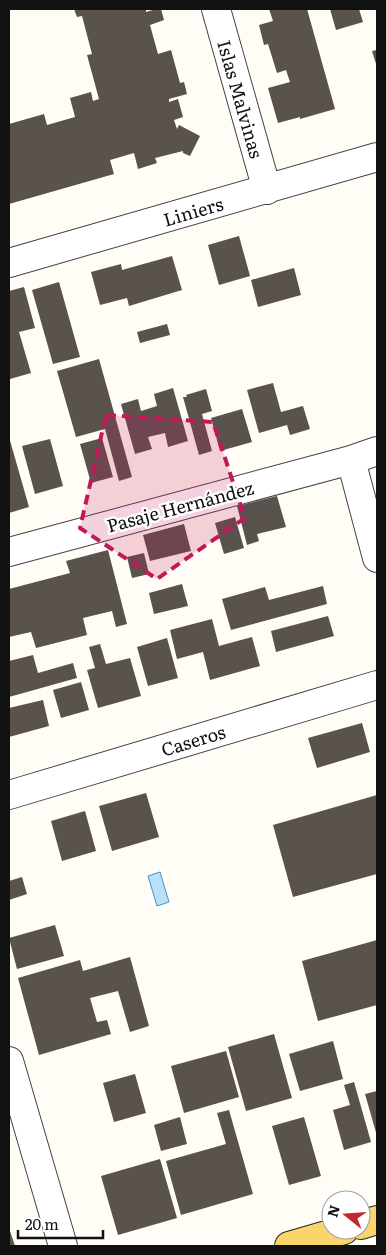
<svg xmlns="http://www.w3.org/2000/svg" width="386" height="1255" font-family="Literata,serif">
	<rect width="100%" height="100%" fill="#fffdf5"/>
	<path fill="#b9e0f7" stroke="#3f96cf" d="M160 872 169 902 157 906 148 876Z"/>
	<path fill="#5a524d" d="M74 9H146V12L156 9H161L164 20 150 25 158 54 171 50 180 83 184 82 187 94 169 99V102L178 99 183 117 174 120 177 129 179 125 200 136 190 156 183 153V151L155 158 157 163 138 169 134 153 110 160 114 174 9 204V124L44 114 47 125 75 117 70 98 91 92 93 101 99 99 87 55 92 54 82 16 77 17Z
		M269 9H307L335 109 300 119V117L278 123 268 88 290 82 286 70 277 73 268 44 264 45 259 25 273 21Z
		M330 9H359L363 22 336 30Z
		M377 50V67L372 51Z
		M239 236 250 276 219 285 208 245Z
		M172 256 182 290 129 306 127 298 100 305 91 272 121 264 122 270Z
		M294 268 301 295 258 307 251 280Z
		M59 282 80 357 53 364 32 290Z
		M24 287 35 328 19 332 31 373 10 379 9 374V291Z
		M167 324 170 335 140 343 137 332Z
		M99 359 132 477 119 481 105 429 76 437 57 371Z
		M273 383 281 412 303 406 310 429 290 435 287 425 259 433 247 390Z
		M173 388 188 441 168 447 165 433 148 437 152 449 135 454 121 404 138 399 141 411 157 406 154 394Z
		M206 389 212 411 202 414 212 451 199 455 183 397H187L186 395Z
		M242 409 252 442 220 451 211 418Z
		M9 437 29 507 9 513Z
		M102 438 113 477 91 483 80 444Z
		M50 439 63 486 35 494 22 446Z
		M277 496 286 527 257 534 259 541 247 545 237 506Z
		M235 517 244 548 224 554 215 523Z
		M184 524 191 551 150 561 143 535Z
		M108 550 127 624 116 627 112 611 83 618 87 635 36 648 31 632 9 637V589L70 573 66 561Z
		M144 553 149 574 132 578 127 557Z
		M182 584 188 606 154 614 149 593Z
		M323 586 327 604 231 630 222 599 265 587 269 600Z
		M328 616 334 636 276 652 271 631Z
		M212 619 219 646 252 637 260 666 210 680 203 652 177 659 170 630Z
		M167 638 178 678 148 686 137 647Z
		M100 644 106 664 130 658 141 696 98 708 87 670 95 668 89 647Z
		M33 655 38 673 73 663 77 678 9 697V661Z
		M81 682 89 710 61 718 53 690Z
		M43 700 49 726 9 737V708Z
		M362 723 370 752 317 768 308 738Z
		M146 793 159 837 112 851 99 806Z
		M377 795V874L293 897 273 825Z
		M85 811 96 851 62 861 51 821Z
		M22 877 27 894 9 900V881Z
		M55 925 64 956 17 969 9 938Z
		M377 940V1005L318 1021 302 961Z
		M130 957 149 1026 130 1032 118 991 90 998 97 1022 107 1020 111 1034 39 1055 18 978 80 960 83 971Z
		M274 1034 292 1098 246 1111 228 1047Z
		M333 1041 343 1079 300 1091 289 1054Z
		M226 1051 239 1097 184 1113 171 1066Z
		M135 1074 146 1113 114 1122 103 1083Z
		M354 1082 371 1142 344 1150 333 1110 350 1105 344 1085Z
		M377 1091V1136L365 1094Z
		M229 1110 253 1194 181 1215 166 1161 226 1144 217 1113Z
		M180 1117 187 1144 161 1151 154 1125Z
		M304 1117 321 1176 289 1185 272 1126Z
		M160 1159 177 1218 118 1235 101 1176Z
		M9 1228 15 1246H9Z"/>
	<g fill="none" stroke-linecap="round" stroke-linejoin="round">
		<defs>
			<path id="minor" d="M216 9 267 190
				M9 263 377 157
				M377 451 351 460 377 558
				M9 552 351 460
				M9 795 377 685
				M9 1061 63 1246"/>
			<path id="major" d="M361 1225 377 1220
				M289 1246 344 1230"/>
		</defs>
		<use href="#minor" stroke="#444" stroke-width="30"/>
		<use href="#major" stroke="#222" stroke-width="30"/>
		<use href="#minor" stroke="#fff" stroke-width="28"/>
		<use href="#major" stroke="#f9d66b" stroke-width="28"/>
	</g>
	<path fill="#c2185b" fill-opacity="0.2" stroke="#c2185b" stroke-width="4" stroke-dasharray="10 6" stroke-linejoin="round" d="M106 415 213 422 245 518 157 579 80 528Z"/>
	<g text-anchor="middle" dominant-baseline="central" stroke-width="5" stroke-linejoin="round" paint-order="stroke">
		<g font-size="18" fill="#111" stroke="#fff">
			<text transform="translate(241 99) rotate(74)">Islas Malvinas</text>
			<text transform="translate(193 211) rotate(-16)">Liniers</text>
			<text transform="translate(180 506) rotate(-15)">Pasaje Hernández</text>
			<text transform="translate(193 740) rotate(-17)">Caseros</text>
		</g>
	</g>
	<rect width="386" height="1255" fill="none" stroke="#111111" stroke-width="20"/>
	<g transform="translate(346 1215) rotate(287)"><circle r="24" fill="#ffffff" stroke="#a0a0a0"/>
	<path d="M0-4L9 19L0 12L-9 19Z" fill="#c4262e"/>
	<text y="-8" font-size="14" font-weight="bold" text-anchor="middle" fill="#111111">N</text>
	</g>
	<path d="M18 1230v8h85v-8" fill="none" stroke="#111111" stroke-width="2.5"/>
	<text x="25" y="1230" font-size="15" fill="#111111" stroke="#ffffff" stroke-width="4" paint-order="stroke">20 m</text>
</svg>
